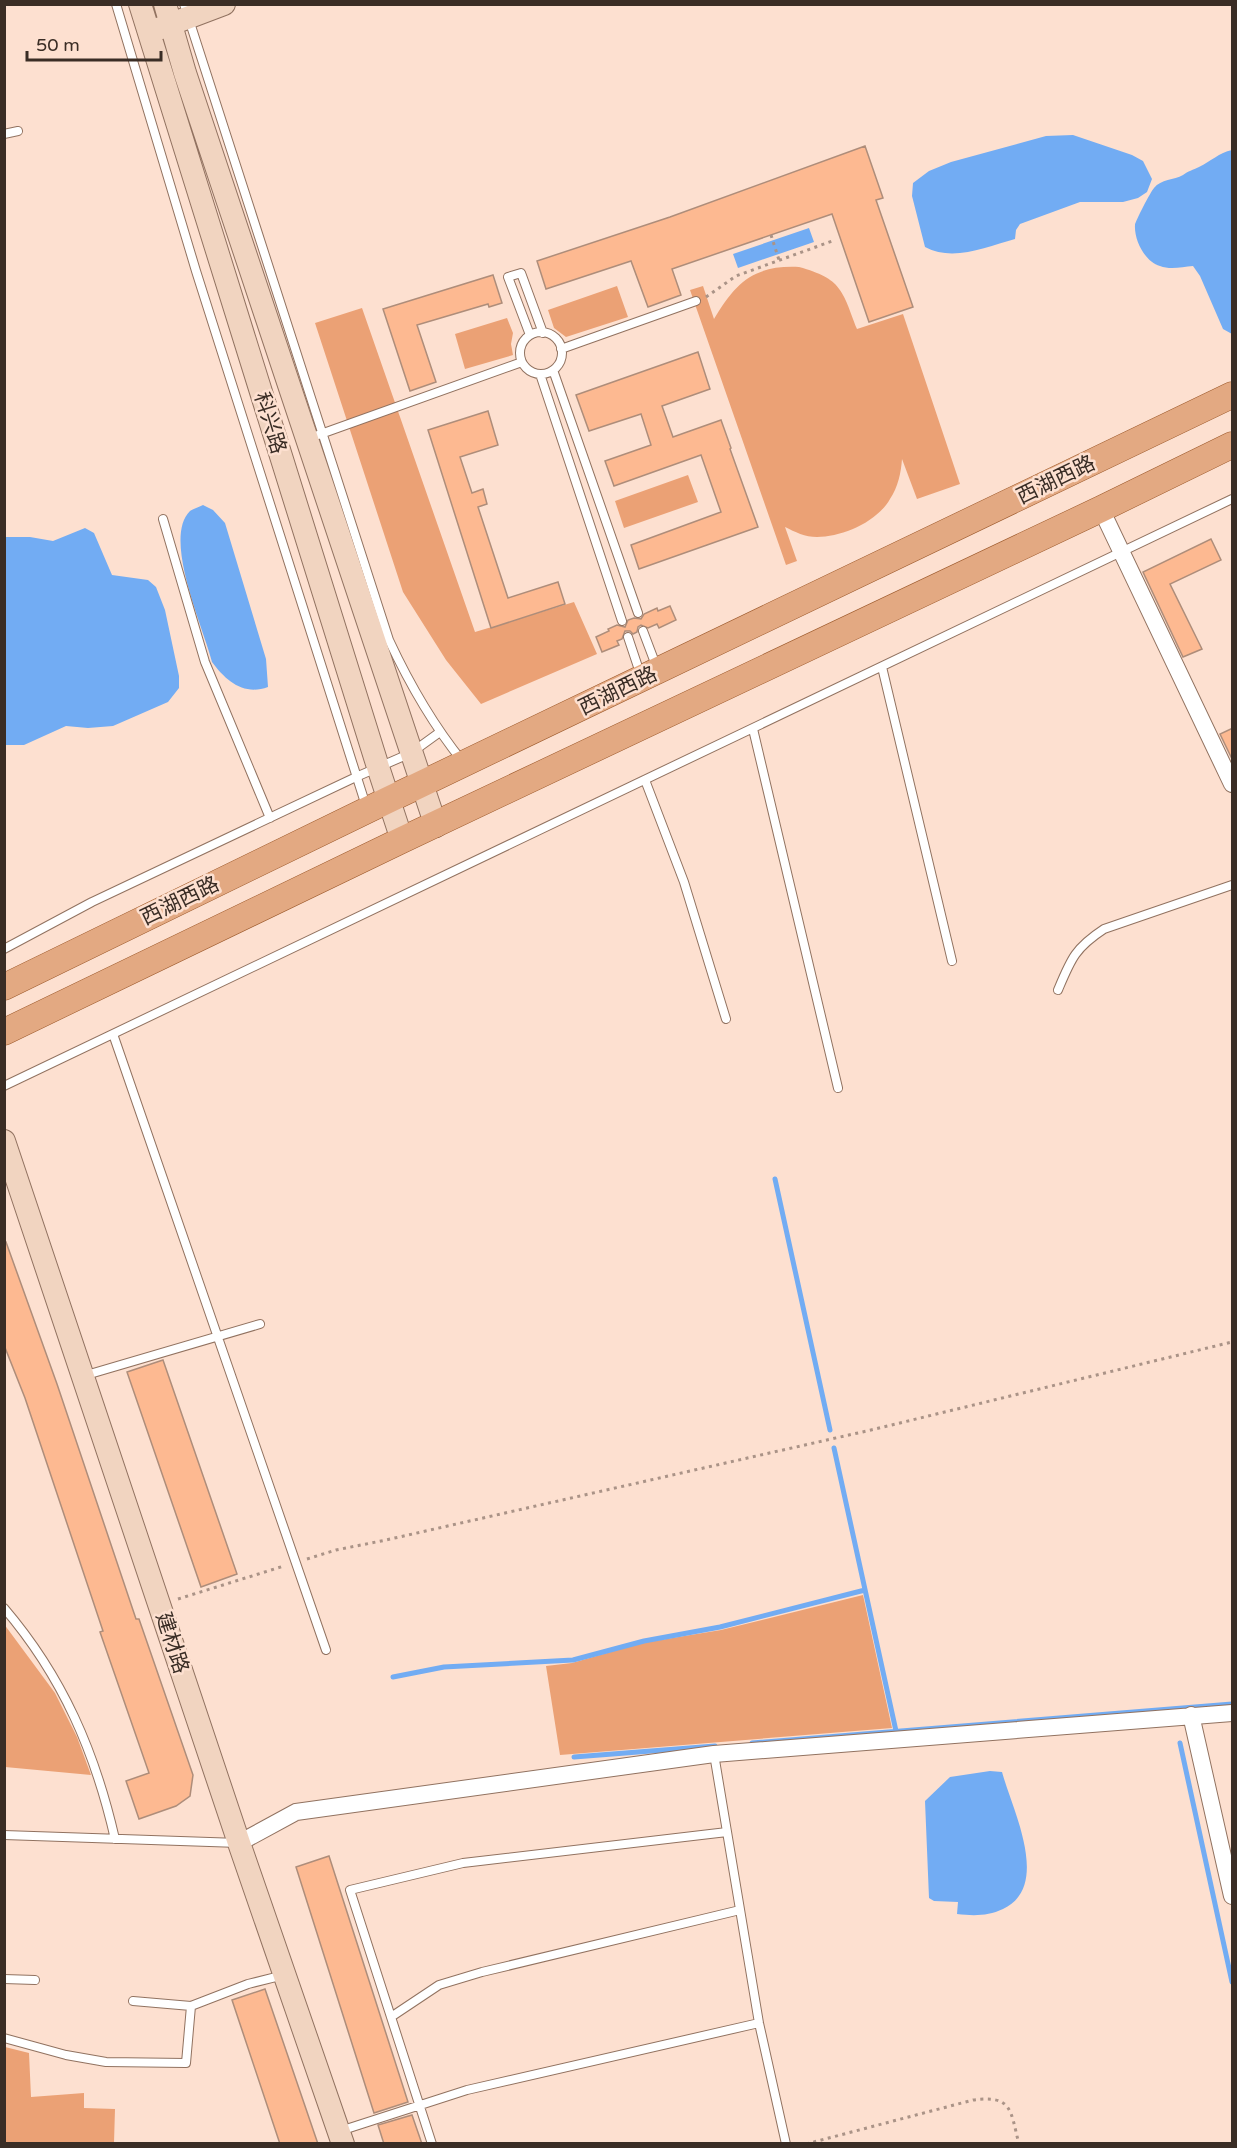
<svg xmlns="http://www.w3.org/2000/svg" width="1237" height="2148" font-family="'Varela Round','Noto Sans SC',sans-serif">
	<rect width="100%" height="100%" fill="#fde0d0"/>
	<path fill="#eba175" d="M799 267C842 279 842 290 857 329L903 314 960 484 917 499 902 459C901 473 898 487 890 499 877 522 842 537 817 537 805 537 795 532 785 527L797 561 786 565 690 290 703 286 714 319C736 282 754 265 799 267Z
		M617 286 628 317 566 337 554 328 548 310Z
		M362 308 475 632 574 602 597 654 481 704 446 660 403 592 315 323Z
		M507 318 513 333 511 344 513 355 465 369 455 334Z
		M688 475 698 502 624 528 615 501Z
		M863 1595 892 1728 560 1755 546 1666 572 1663 642 1643 721 1630Z
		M4 1624 55 1693 77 1737 91 1775 5 1767Z
		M5 2047 29 2053 31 2097 84 2093V2108L115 2109 114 2143H5Z"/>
	<path fill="#72acf3" d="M1073 135 1132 155 1143 161 1152 179 1147 192 1138 198 1123 202H1080L1020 224 1016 230 1015 239C986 247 953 262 925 247L912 196 913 183 929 171 951 162 1046 136Z
		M1232 150V334L1223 329 1200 276 1193 266C1182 267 1170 270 1160 266 1145 262 1134 240 1135 225 1135 222 1151 191 1154 188 1161 179 1174 180 1183 175 1188 171 1193 170 1199 167 1211 161 1219 153 1232 150Z
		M809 228 814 242 738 268 733 254Z
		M203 505 213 510 225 523 266 659 268 687C244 696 226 681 212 662 204 629 162 538 190 511 193 509 199 507 203 505Z
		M85 528 94 533 112 575 148 580 156 587 165 610 179 676V688L168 702 113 726 88 728 66 726 24 745H5V537H30L53 541Z
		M990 1771 1002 1772C1012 1809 1052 1886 1003 1909 988 1916 974 1916 957 1914L958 1902 934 1901 929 1898 925 1801 950 1777Z"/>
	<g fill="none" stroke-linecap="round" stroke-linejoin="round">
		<path stroke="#72acf3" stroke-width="5" d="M775 1179 830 1430
			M834 1448 896 1731
			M393 1677 444 1667 573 1660 644 1641 720 1627 865 1590
			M752 1743 1232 1704
			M1180 1743 1232 1982
			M574 1757 715 1746"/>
	</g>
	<path fill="#fdb991" stroke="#ae8d7a" stroke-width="1.5" d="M865 146 883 198 876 200 913 307 869 322 832 214 672 269 681 295 648 307 631 261 546 289 537 261 670 217Z
		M493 275 502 303 489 307 488 304 417 325 436 382 410 391 383 309Z
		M698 352 710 389 662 406 673 437 721 420 731 448 730 449 758 527 639 569 631 545 721 512 701 455 614 486 605 461 651 445 641 414 589 431 576 395Z
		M488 411 498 445 460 457 472 493 483 489 487 504 478 507 508 598 558 582 565 604 491 628 428 430Z
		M1211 539 1221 560 1170 584 1202 649 1183 657 1143 572Z
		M670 606 676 620 659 628 657 624 648 628 641 625 638 627 637 632 633 634 630 631H625L622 639 617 641 619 645 602 652 596 637 609 631 608 629 617 625 625 627 628 620 634 618 641 619 644 614 657 608 658 611Z
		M1233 728V761L1220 734Z
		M6 1242 57 1384 136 1619H139L193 1775 190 1796 176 1806 139 1819 126 1781 149 1773 100 1632 103 1631 25 1398 4 1345V1243Z
		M163 1360 237 1574 201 1587 127 1372Z
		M329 1856 408 2102 374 2113 296 1867Z
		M265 1989 318 2144H280L232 2000Z
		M412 2115 422 2144H384L378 2125Z"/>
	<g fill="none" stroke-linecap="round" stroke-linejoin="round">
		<defs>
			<path id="lane" d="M116 4 196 271 367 809
				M184 4 389 640C409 683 433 725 463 762
				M4 134 18 131
				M520 353a21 21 0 1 1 42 0a21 21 0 1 1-42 0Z
				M530 335 508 277 521 273 543 333
				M561 349 696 301
				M553 370 638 613
				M540 374 622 621
				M318 435 522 362
				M163 519 205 662 270 818
				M643 631 657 668
				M628 637 641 676
				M882 667 952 961
				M753 729 838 1088
				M645 780 684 882 726 1019
				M4 949 92 902 356 777 411 753 440 732
				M1058 990C1071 959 1075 948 1104 929L1232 885
				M113 1034 326 1650
				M4 1086 1232 499
				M83 1376 260 1324
				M4 1608C63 1677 95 1752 115 1839
				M714 1754 759 2023 786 2144
				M4 1835 239 1843
				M4 1979 35 1980
				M133 2001 191 2006
				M391 2017 439 1985 482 1972 740 1910
				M4 2038 66 2055 106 2062 186 2063 191 2006 248 1984 284 1975
				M340 2131 467 2090 759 2023
				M432 2144 350 1890 463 1863 727 1832"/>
			<path id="street" d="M1101 509 1232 784
				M1191 1715 1232 1896
				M239 1843 296 1812 714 1754 1232 1713"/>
			<path id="secondary" d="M140 4 378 767 402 840
				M165 4 185 73 436 826
				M158 29 224 4
				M4 1141 239 1843 343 2144"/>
			<path id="primary" d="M4 987 388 800 1232 395
				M4 1032 402 840 1101 509 1232 445"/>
		</defs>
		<use href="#lane" stroke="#917260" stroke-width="10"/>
		<use href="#street" stroke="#917260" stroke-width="18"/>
		<use href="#secondary" stroke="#917260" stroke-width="24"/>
		<use href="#primary" stroke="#9c592b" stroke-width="27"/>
		<path stroke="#aa9387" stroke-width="3" stroke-dasharray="3 4.5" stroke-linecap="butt" d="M771 235 779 260
			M706 297 736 276 835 240
			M307 1559 336 1550 386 1540 871 1430 1232 1342
			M178 1599 284 1566
			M806 2144 973 2100C1013 2095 1010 2110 1019 2144"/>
		<use href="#lane" stroke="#fff" stroke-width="8"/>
		<use href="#street" stroke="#fff" stroke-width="16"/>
		<use href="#secondary" stroke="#f1d4c0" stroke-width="22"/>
		<use href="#primary" stroke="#e3a982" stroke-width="26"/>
	</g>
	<g text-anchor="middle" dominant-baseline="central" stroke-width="5" stroke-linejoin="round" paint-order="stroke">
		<g font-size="21" fill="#3a2d25" stroke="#fde0d0">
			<text transform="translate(270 423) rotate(73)">科兴路</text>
			<text transform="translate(1056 480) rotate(-26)">西湖西路</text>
			<text transform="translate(618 691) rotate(-26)">西湖西路</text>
			<text transform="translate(180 901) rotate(-26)">西湖西路</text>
			<text transform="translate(172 1643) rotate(72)">建材路</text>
		</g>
	</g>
	<rect width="1237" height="2148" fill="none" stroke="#3a2d25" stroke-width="12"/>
	<path d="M27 51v9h134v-9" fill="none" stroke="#3a2d25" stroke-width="3"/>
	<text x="36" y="51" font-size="18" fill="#3a2d25" stroke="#fde0d0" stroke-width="4.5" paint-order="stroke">50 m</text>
</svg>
